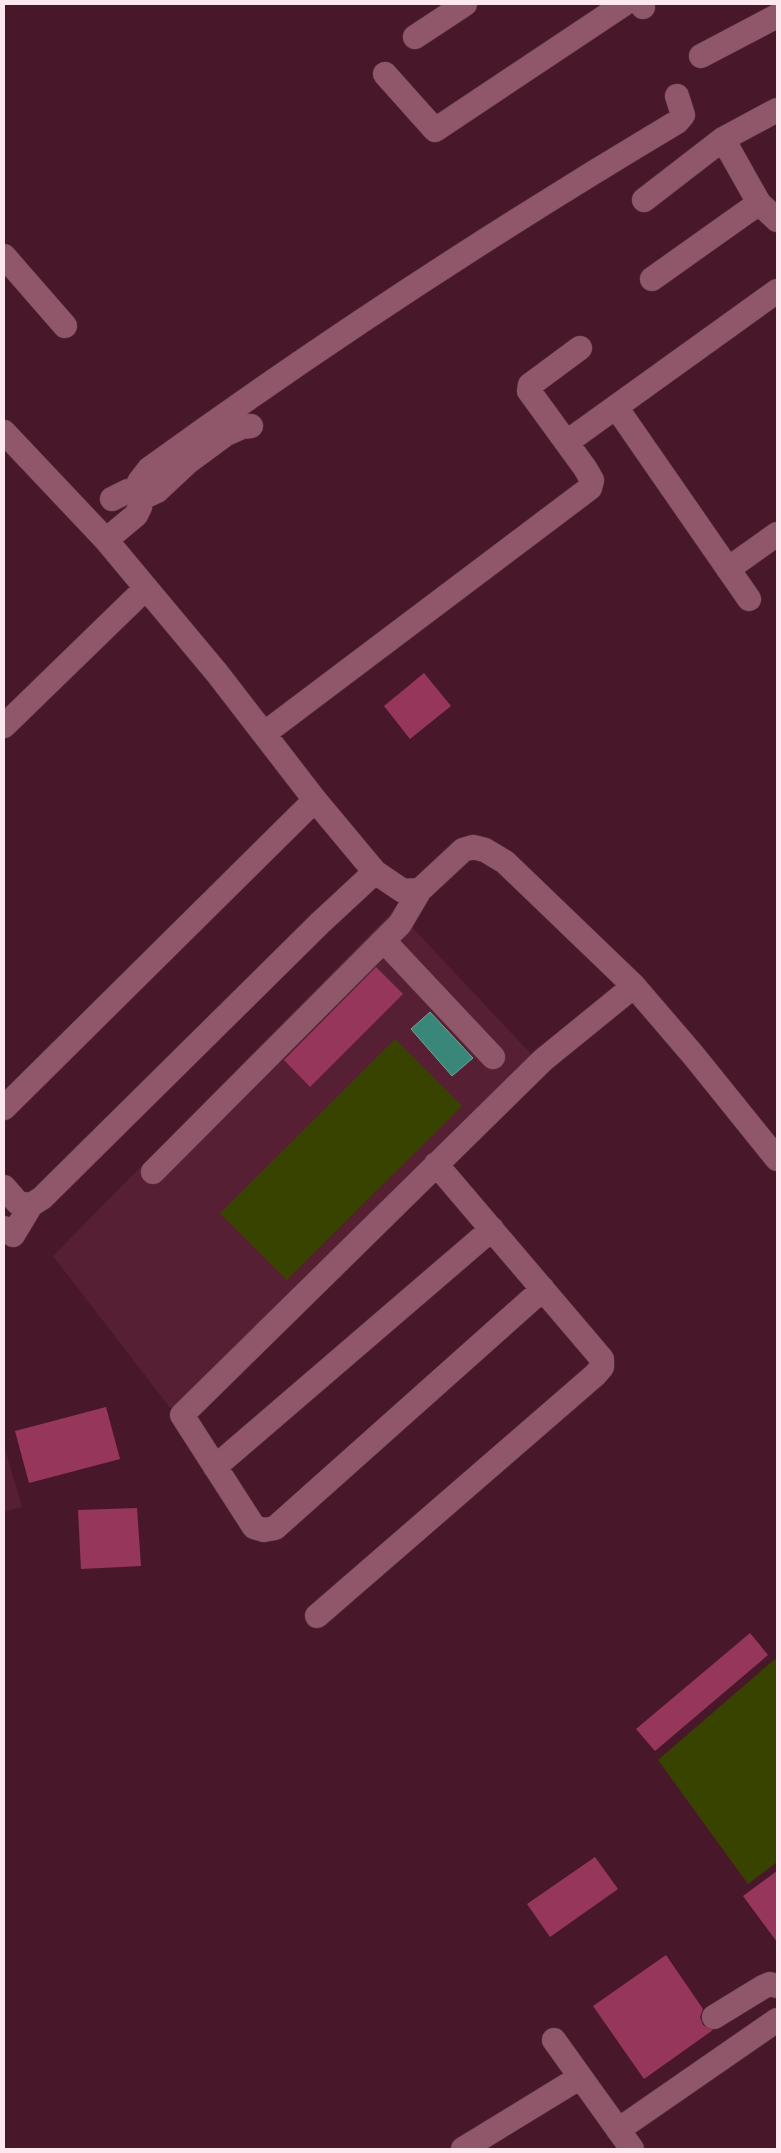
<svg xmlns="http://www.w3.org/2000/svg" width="781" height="2153" font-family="'Source Sans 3',sans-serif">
	<rect width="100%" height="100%" fill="#48182a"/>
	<path fill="#561f34" d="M395 909 532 1055 171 1409 53 1256Z
		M4 1446 22 1507 4 1512Z"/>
	<path fill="#384300" d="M395 1039 462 1106 287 1280 220 1213Z
		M775 1659 777 1662V1862L748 1884 658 1760Z"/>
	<path fill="#388779" stroke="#73a49c" d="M430 1012 473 1058 452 1076 411 1029Z"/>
	<path fill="#97365b" d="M424 673 451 706 410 739 384 706Z
		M376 967 403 994 310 1087 284 1060Z
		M106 1407 120 1459 29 1483 15 1431Z
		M137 1508 141 1566 81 1569 78 1510Z
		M750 1633 768 1655 655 1751 636 1729Z
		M595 1857 618 1889 550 1937 527 1904Z
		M777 1871V1942L743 1896Z
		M666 1955 703 2009 700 2017 703 2025 713 2030 644 2079 593 2006Z"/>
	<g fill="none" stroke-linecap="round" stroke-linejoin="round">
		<defs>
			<path id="minor" d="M641 4 643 7
				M415 37 465 4
				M701 56 777 16
				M385 74 435 130 624 4
				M723 139 759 203 777 220
				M644 200 723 139 777 110
				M4 256 65 326
				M652 279 759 203
				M616 407 749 599
				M4 432 106 540 217 673 315 800 375 872 403 891 420 890 463 850 473 847 485 850 505 862 634 986 694 1056 777 1159
				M567 442 777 291
				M112 499 128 491 138 492
				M140 499 157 491 188 462 226 434 242 427 251 426
				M106 540 136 515 140 507 139 482 149 469C320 345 496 230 677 122L683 115 677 96
				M728 569 777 534
				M4 726 145 589
				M265 733 590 488 592 480 585 468 529 391 530 385 580 348
				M384 941 493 1057
				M4 1108 315 800
				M153 1172 400 924 420 890
				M4 1187 18 1203 31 1205 42 1198 320 923 375 872
				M4 1228 13 1235 31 1205
				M543 1289 275 1528 264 1530 254 1527 182 1415 543 1060 634 986
				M215 1467 492 1229
				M317 1616 595 1375 602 1367V1359L436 1164
				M714 2017 763 1987 770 1984 777 1986
				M554 2040 632 2149
				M618 2130 777 2020
				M463 2149 579 2078"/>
		</defs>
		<use href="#minor" stroke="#5e3848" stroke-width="25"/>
		<use href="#minor" stroke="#8f5769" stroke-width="24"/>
	</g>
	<rect width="781" height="2153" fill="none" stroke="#fce8ee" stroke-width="10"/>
</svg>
